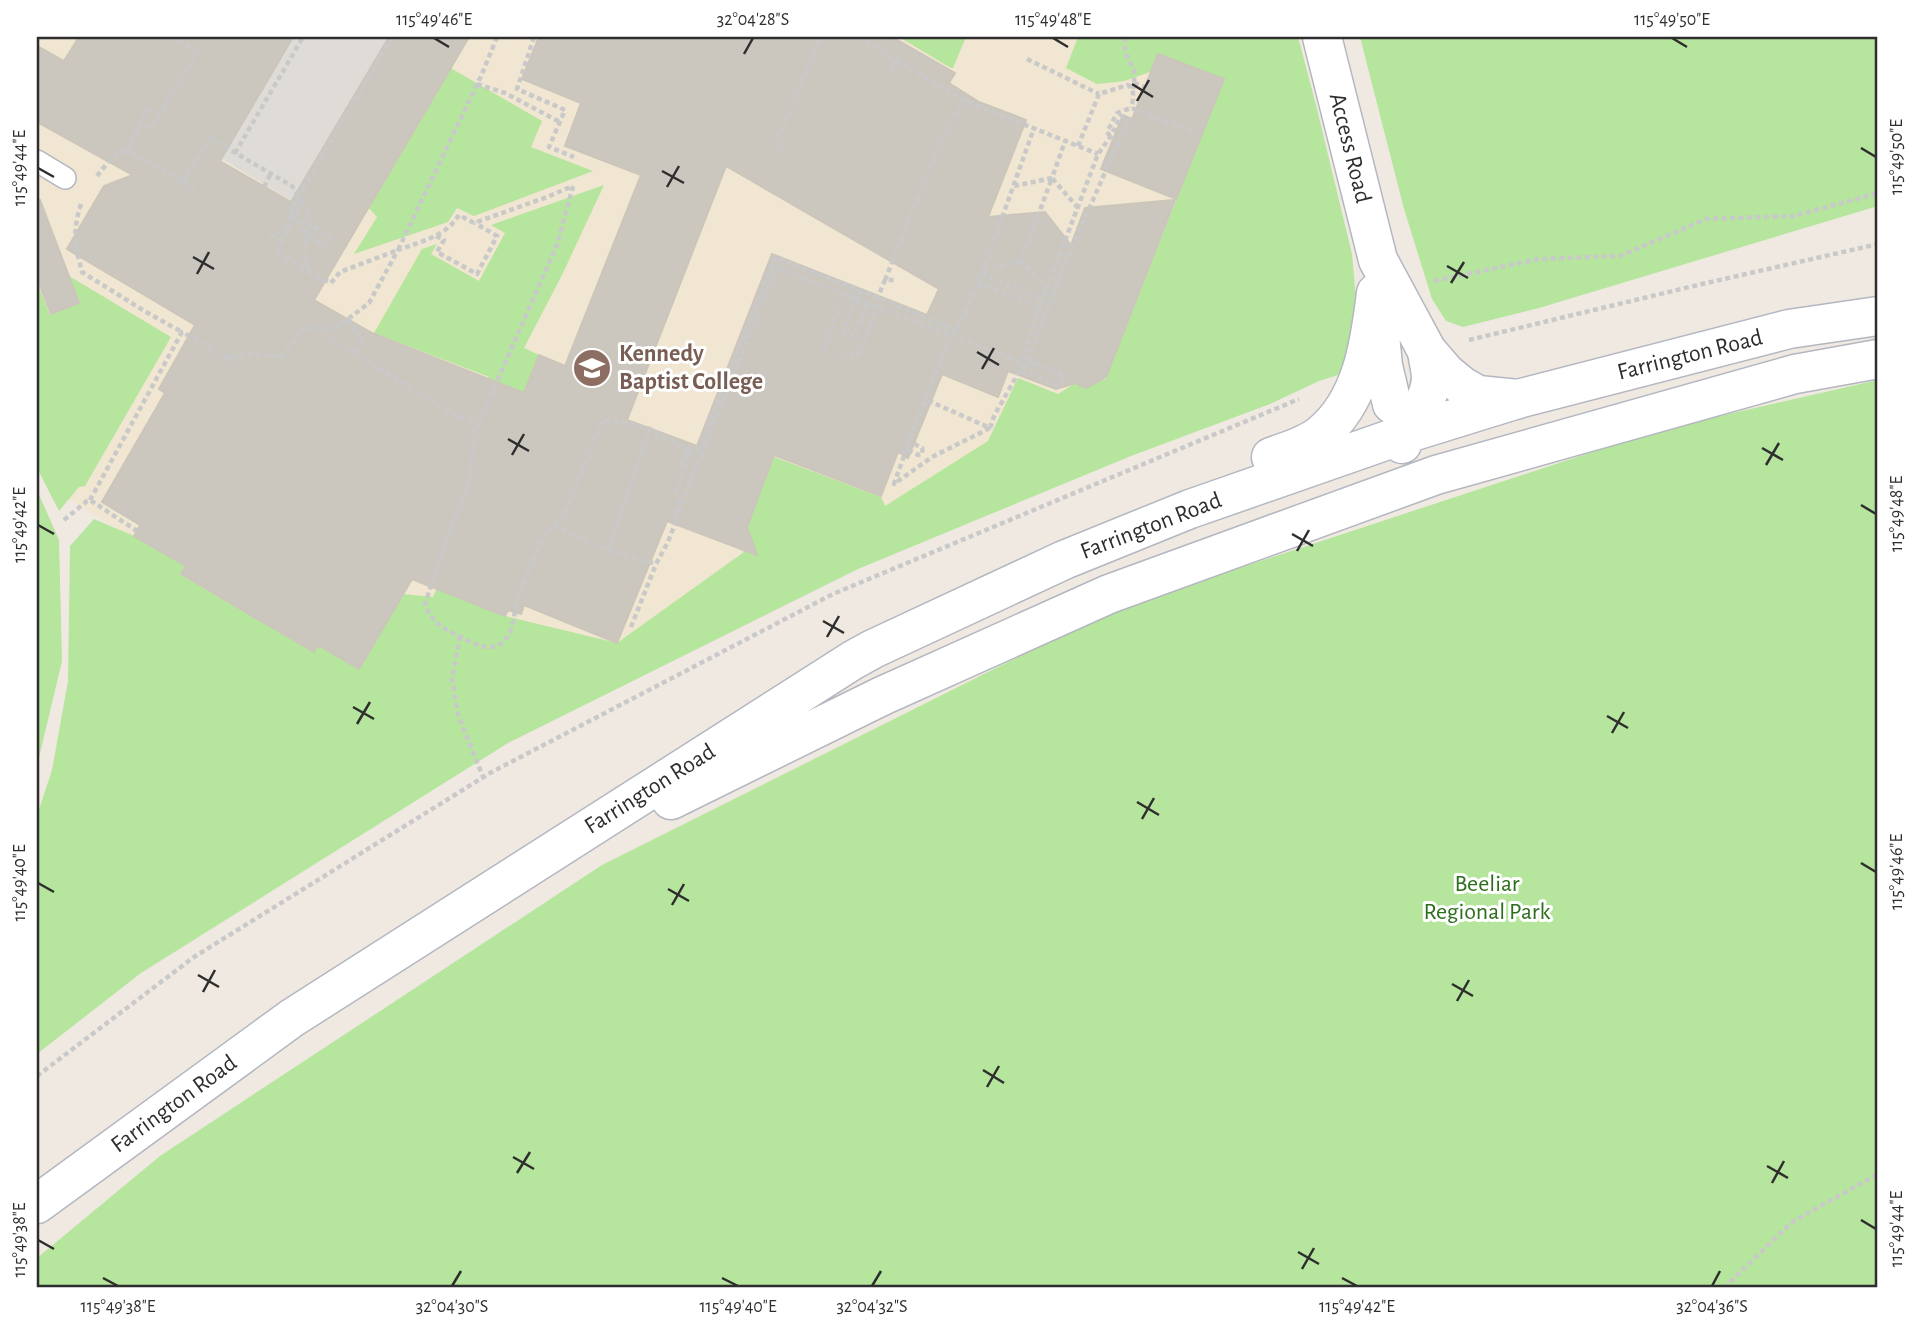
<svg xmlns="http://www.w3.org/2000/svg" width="1915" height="1325" font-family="'Alegreya Sans',sans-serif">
	<rect width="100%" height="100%" fill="#efe9e1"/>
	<path fill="#f0e6d1" d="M37 37H1199L1263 62 1129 391 879 547 426 720 66 497 37 324Z"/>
	<path fill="#b6e59e" d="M899 37H966L953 68H951Z
		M1078 37H1298L1316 105 1352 254 1356 299 1353 335 1341 374 1319 381 1270 404 1131 456 858 569 508 743 141 973 37 1054V815L52 770 68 681 70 546 94 519 134 536 186 566 181 575 313 652 318 645 359 669 403 594 433 597 470 512 431 472 489 377 374 333 422 249 437 244 431 254 479 281 505 233 491 225 604 185 562 275 524 348 539 355 445 592 505 616 617 643 744 552 739 548 774 457 881 497 885 506 988 441 1018 378 1058 394 1079 381 1081 385 1084 387 1091 385 1090 374 1105 380 1224 79 1158 54 1150 72 1124 81 1097 84 1066 68Z
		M1360 37H1878V206L1539 308 1463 327 1446 321 1432 299 1404 209Z
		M449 67 542 121 531 147 593 171 474 216 457 208 448 222 354 254 377 217 368 207Z
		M69 276 171 337 85 486 79 487 59 511 37 468V282L50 315 79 303Z
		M1878 380V1288H37V1258L160 1156 602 865 1112 610 1659 430Z
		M37 490 59 540 62 661 37 766Z"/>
	<path fill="#dfdcd8" d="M293 37H389L292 201 222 159Z"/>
	<path fill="#cbc7bf" stroke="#cbc5ba" stroke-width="2" fill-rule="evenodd" d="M79 37H293L220 161 291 202 389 37H469L314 300 372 333 524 393 539 355 565 366 641 175 565 146 581 103 522 79 539 37H892L955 73 949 83 979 102 1026 120 988 217 1045 212 1071 245 1085 208 1175 200 1106 377 1086 388 1076 383 1056 389 1008 371 998 397 942 374 908 458 898 452 881 496 774 455 747 527 757 555 667 521 617 643 524 605 521 614 508 610 505 616 412 579 359 669 318 645 314 652 181 574 186 566 134 536 140 525 102 502 165 393 159 389 195 325 67 249 104 186 133 175 37 122V46L64 61ZM726 166 939 289 927 315 772 254 697 446 627 420Z
		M1158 54 1224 79 1176 199 1101 169 1123 115 1132 119Z
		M37 200H40L79 303 51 314 37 278Z"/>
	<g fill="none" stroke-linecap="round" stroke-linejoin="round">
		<defs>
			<path id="service" d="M37 161 65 178"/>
			<path id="minor" d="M1322 37 1378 260 1427 351 1446 373 1462 386 1478 395 1518 399
				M1378 314 1383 366 1392 404"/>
			<path id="secondary" d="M1402 444C1410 421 1430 403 1431 378 1431 370 1428 360 1427 351
				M1271 457C1287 451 1306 446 1320 435 1362 402 1370 343 1376 293
				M671 800 882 696 1109 594 1436 475 1795 374 1878 359
				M37 1204 292 1018 853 660 873 649 1064 560 1190 509 1405 434 1518 399 1789 329 1878 316"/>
		</defs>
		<use href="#service" stroke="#b4b7c1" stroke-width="24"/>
		<use href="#minor" stroke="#b4b7c1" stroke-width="41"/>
		<use href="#secondary" stroke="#b4b7c1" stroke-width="41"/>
		<path stroke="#c9c9c9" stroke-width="4.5" stroke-dasharray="5 3.5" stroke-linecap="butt" d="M534 37 517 89 565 110 549 147 574 157
			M859 37 963 100 1098 154
			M1126 37C1122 54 1129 57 1134 71 1135 76 1134 83 1133 89
			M1027 59 1099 94
			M891 72 898 61
			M1134 83 1145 87
			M477 84 505 93 560 122
			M148 108 128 150 183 182 210 138 292 186 307 209 310 225 303 253 310 273 331 283 340 272 398 250 482 74 497 37
			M137 132 155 123 197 51 173 37
			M1110 136 1107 132 1117 113 1131 108 1198 133
			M1078 146 1099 94 1128 85C1136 92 1133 100 1131 108
			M783 149 775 146 820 37
			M235 153 303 37
			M97 176 112 157 128 150
			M183 182 196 191
			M573 186 557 245 475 431 469 480 436 568 425 605C433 624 443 628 461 637 471 642 481 648 492 647 510 645 515 620 515 606L545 532 563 518 603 420 621 422 650 429 690 451 680 466
			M1014 186 1052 178 1065 141
			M264 187 271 173
			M303 188 392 37
			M302 201 276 252 310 272
			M81 204C72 232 75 245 82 272L146 312 182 332
			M308 236 322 244H326L329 241V236L310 225
			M436 236 444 240 437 252 477 274 497 236 475 223
			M270 238 285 228 293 207
			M983 271 1021 261
			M982 274 1043 300
			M885 280 939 146 963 100
			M1434 281 1539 259 1620 256 1706 219 1794 216 1878 193
			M978 283 1040 307
			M1047 289 1021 261 1052 178 1078 208
			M859 290 844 327 845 333 851 336 855 334 867 303
			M348 319 362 341 354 354
			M324 330 334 342 350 351 454 414 478 423
			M1469 340 1702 284 1878 244
			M822 354 843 294
			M227 357 234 366
			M1027 360 1061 374 1064 377 1060 384 1056 385 1020 370 1036 317 1098 154 1111 136 1121 116 1128 119 1127 122 1069 255 1031 352V362
			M839 361 843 352 857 357 873 318 878 297 885 280H896
			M990 428 994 416 1020 370
			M908 450 918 455 923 453 922 448 911 442
			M903 454 951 336
			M904 456 894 484 932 457 990 428 929 401
			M676 493 690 451 699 448 775 257 878 297 957 331 982 274 1034 128
			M90 500 182 332 227 357 250 354 281 357 306 327 335 329 369 303 398 250C422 241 445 237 459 215L474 223 547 197 573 186
			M680 500 674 515 677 517 685 496
			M64 520 87 501 90 500 137 531
			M553 526 608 550 656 564 668 542 676 521
			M608 550 650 429
			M631 627 656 564
			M460 636 452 678 458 715 483 777
			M37 1076 194 957 490 773 833 594 1299 399
			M1724 1288 1792 1222 1878 1174"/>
		<use href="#service" stroke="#fff" stroke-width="21"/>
		<use href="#minor" stroke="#fff" stroke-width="38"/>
		<use href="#secondary" stroke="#fff" stroke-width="38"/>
		<path stroke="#c9c9c9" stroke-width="4.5" stroke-dasharray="5 3.5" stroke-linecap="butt" d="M293 207 303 188
			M292 214 308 236
			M906 449 908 450
			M685 496 776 268 951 336 982 346 1025 365 1027 360"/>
	</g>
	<path fill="none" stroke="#2e2e2e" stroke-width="2.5" d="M434 38 449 47M1053 38 1068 47M1672 38 1687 47M744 54 753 38M1132 84 1153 97M1137 101 1149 80M1861 148 1876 157M38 168 54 177M662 171 684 183M667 187 679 166M193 257 214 269M1447 266 1468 278M197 274 209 252M1451 283 1464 262M977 352 999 365M982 369 994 348M508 439 529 451M1762 448 1783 460M512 455 524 434M1766 465 1779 443M1861 505 1876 514M38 525 54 534M1292 534 1313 546M1297 551 1309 530M823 621 844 633M827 637 839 616M353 707 374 719M1607 716 1628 728M357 724 370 702M1612 733 1624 712M1137 802 1159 815M1142 819 1154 798M1861 863 1876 872M38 883 54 892M668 889 689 901M672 905 684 884M198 975 219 987M1452 984 1473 996M203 992 215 970M1457 1001 1469 980M983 1070 1004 1083M987 1087 999 1066M513 1157 534 1169M1767 1166 1788 1178M517 1173 530 1152M1772 1183 1784 1161M1861 1220 1876 1229M38 1240 54 1249M1298 1252 1319 1264M1302 1269 1314 1248M103 1278 118 1286M722 1278 738 1286M1342 1278 1357 1286M452 1286 461 1271M872 1286 881 1271M1712 1286 1720 1271"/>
	<defs>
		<symbol id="school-disc" viewBox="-11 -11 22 22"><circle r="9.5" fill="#8d6e63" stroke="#fff"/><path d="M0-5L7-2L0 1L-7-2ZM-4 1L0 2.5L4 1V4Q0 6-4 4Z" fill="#fff"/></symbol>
	</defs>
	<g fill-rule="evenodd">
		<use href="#school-disc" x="570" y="346" width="44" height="44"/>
	</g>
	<g text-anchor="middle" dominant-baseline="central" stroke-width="6" stroke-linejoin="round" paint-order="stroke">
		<g font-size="24" fill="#2e2e2e" stroke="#fff">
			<text transform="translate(1350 148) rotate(76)">Access Road</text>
			<text transform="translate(1690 355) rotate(-14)">Farrington Road</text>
			<text transform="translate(1151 526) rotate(-21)">Farrington Road</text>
			<text transform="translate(650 789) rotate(-32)">Farrington Road</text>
			<text transform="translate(174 1104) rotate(-36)">Farrington Road</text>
		</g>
		<g font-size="24" font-weight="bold" fill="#785e54" stroke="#fff" text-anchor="start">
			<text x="619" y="354">Kennedy<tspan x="619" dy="28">Baptist College</tspan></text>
		</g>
		<g font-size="24" fill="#2c6e1b" stroke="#fff">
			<text x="1487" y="884">Beeliar<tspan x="1487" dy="28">Regional Park</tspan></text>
		</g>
	</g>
	<rect width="1915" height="1325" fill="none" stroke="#ffffff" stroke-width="77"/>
	<rect x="38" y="38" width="1838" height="1248" fill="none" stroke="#2e2e2e" stroke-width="2.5"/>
	<g font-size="18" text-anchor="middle" fill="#2e2e2e">
		<text x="434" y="25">115°49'46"E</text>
		<text x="753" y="25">32°04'28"S</text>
		<text x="1053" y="25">115°49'48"E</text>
		<text x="1672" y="25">115°49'50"E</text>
		<text transform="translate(1896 157) rotate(-90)" y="6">115°49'50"E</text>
		<text transform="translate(19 168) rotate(-90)" y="6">115°49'44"E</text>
		<text transform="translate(1896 514) rotate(-90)" y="6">115°49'48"E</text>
		<text transform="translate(19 525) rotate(-90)" y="6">115°49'42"E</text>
		<text transform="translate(1896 872) rotate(-90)" y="6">115°49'46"E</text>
		<text transform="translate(19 883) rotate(-90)" y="6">115°49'40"E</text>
		<text transform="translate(1896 1229) rotate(-90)" y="6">115°49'44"E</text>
		<text transform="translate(19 1240) rotate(-90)" y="6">115°49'38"E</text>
		<text x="118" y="1312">115°49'38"E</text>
		<text x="452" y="1312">32°04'30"S</text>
		<text x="738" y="1312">115°49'40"E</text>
		<text x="872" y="1312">32°04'32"S</text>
		<text x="1357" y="1312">115°49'42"E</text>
		<text x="1712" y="1312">32°04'36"S</text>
	</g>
</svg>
